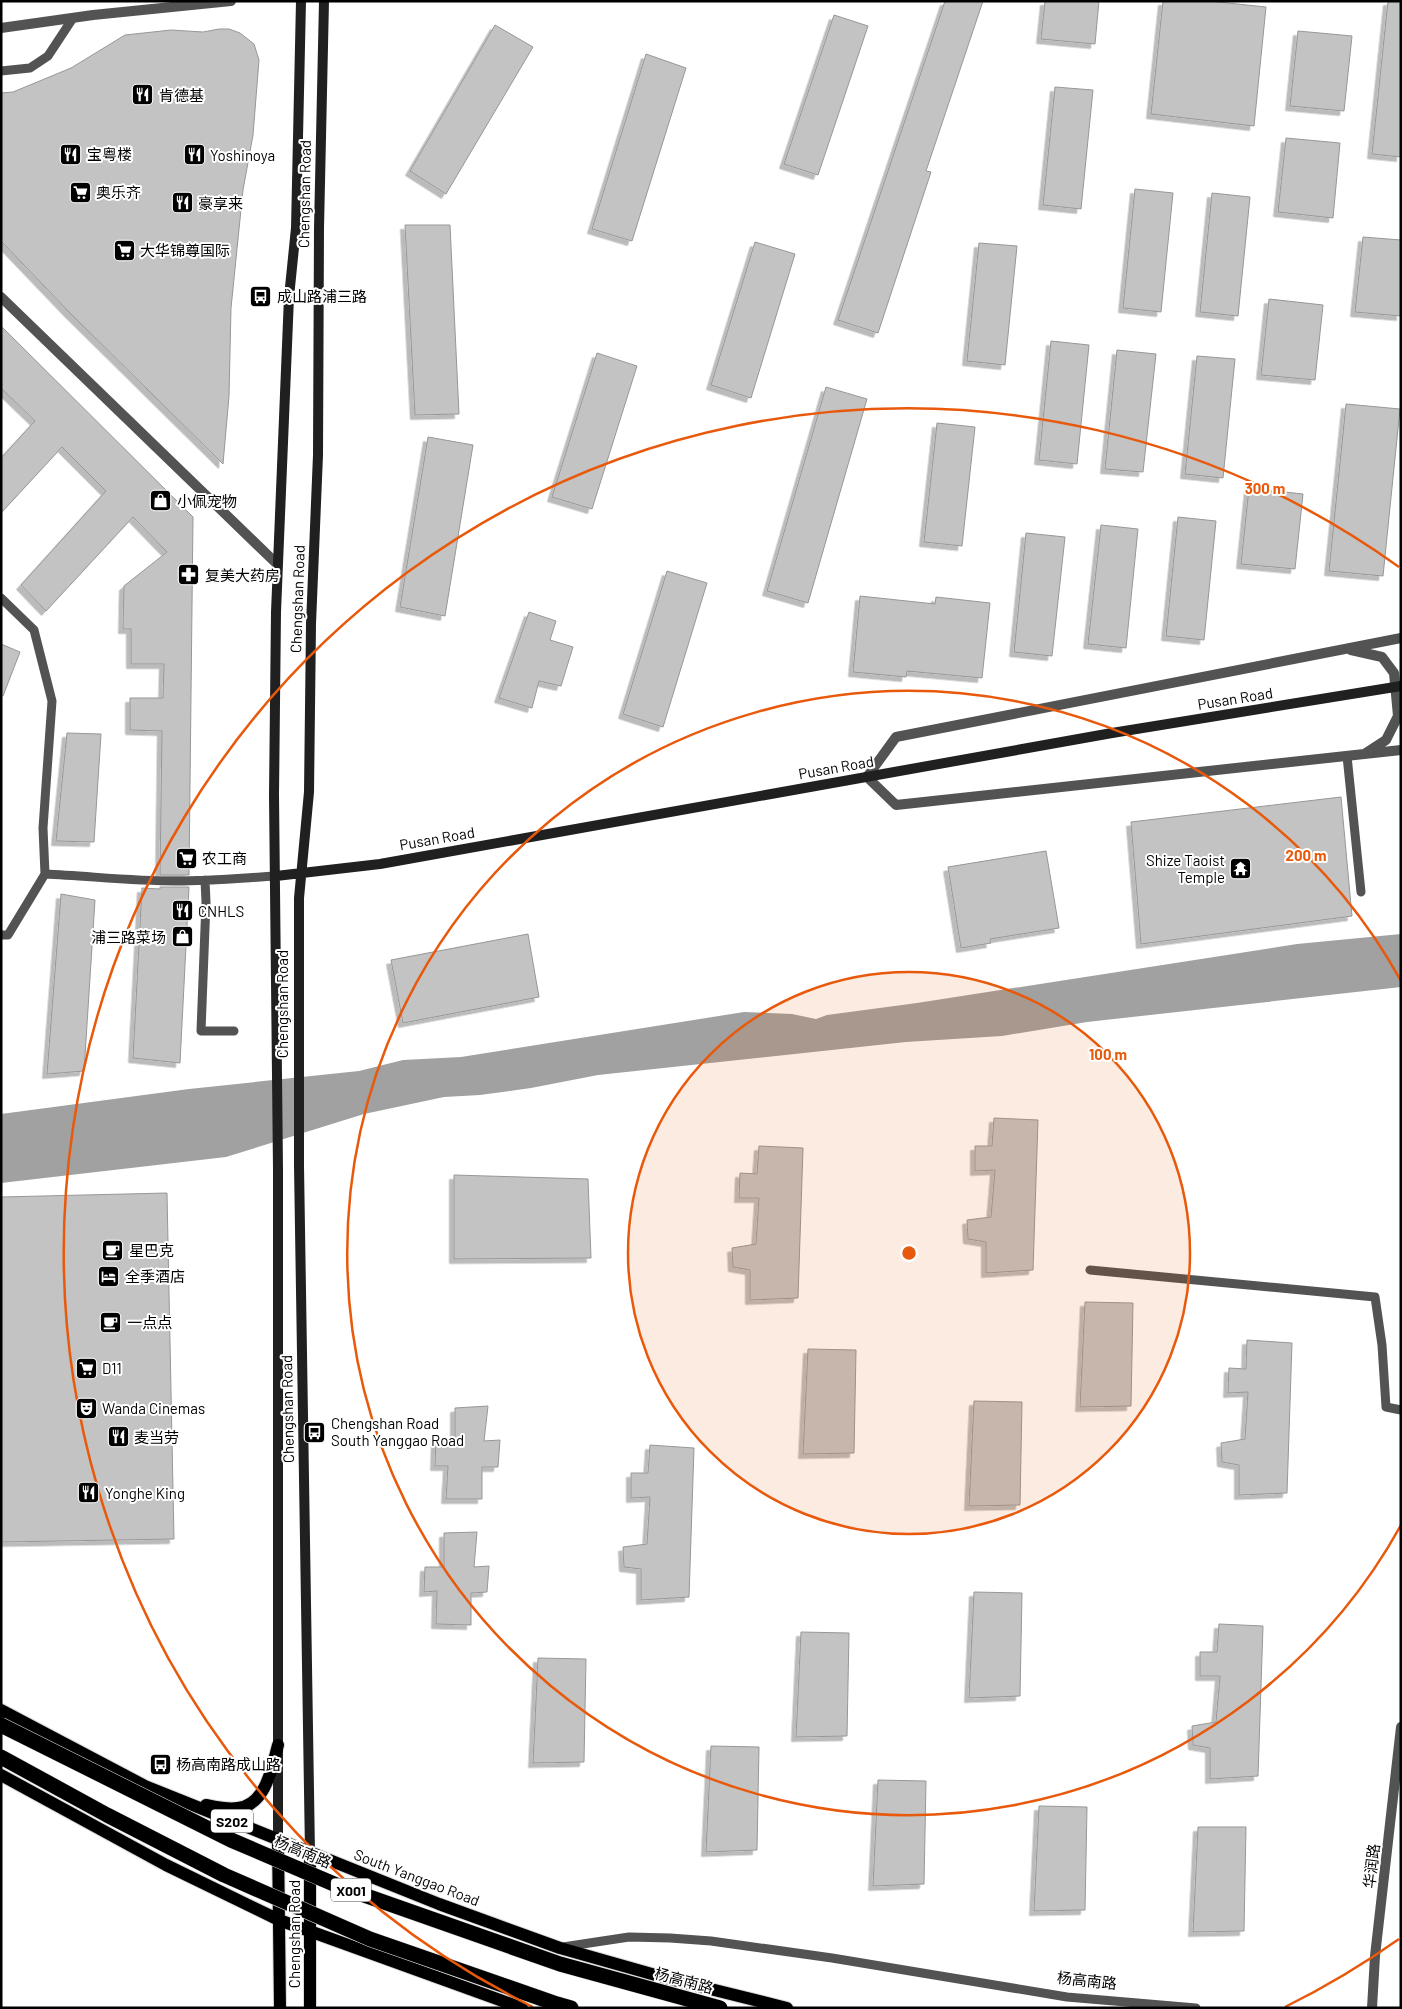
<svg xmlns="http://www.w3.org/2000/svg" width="1402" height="2009" font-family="Barlow,'Noto Sans SC',sans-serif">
	<defs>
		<filter id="shadow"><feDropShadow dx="-4.5" dy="4.5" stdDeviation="0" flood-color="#0004"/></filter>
	</defs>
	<rect width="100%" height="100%" fill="#fff"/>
	<path fill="#a1a1a1" d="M1401 934V987L1087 1022 1002 1036 906 1042 598 1075 531 1088 480 1095 444 1097 364 1114 226 1157 1 1183V1114L189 1089 359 1071 403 1060 461 1057 744 1012 792 1014 816 1019 827 1015 917 1003 1297 944Z"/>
	<path fill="#c3c3c3" stroke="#979797" filter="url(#shadow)" d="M945 1H983L926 171 931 172 878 333 838 320Z
		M1045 1H1099L1095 44 1041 39Z
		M1163 1H1209L1266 7 1254 126 1151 114Z
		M1388 1H1401V157L1372 154Z
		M834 15 868 26 818 175 784 164Z
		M495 25 533 47 446 194 410 171Z
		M219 29H229L240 33 254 44 259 60 253 135 243 190 231 308 229 396 223 464 69 312 1 241V93L13 92 71 68 125 35 171 30 203 32Z
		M1298 31 1352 36 1344 111 1290 106Z
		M646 54 686 68 632 241 592 229Z
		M1055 87 1093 90 1081 209 1043 205Z
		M1286 138 1340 143 1333 218 1278 212Z
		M1135 189 1173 193 1161 312 1123 308Z
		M1212 193 1250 197 1238 316 1200 312Z
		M405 225H450L459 414 415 415Z
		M1363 237 1401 240V316L1355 312Z
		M755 242 795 254 751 398 711 385Z
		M979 243 1017 246 1005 365 967 361Z
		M1269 299 1323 305 1315 380 1261 375Z
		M1 326 193 517 189 875H160L162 731 130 730V698H163L164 664H131V629H123L124 586 167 552 133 517 46 611 21 585 106 491 62 447 1 513V458L35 421 1 388Z
		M1051 341 1089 345 1077 464 1039 460Z
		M1117 350 1156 354 1143 472 1105 469Z
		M597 353 637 366 592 509 552 497Z
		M1197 356 1235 359 1223 478 1185 474Z
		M826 387 867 399 808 603 767 591Z
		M1346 404 1400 409 1383 576 1329 571Z
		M937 423 975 427 962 546 924 542Z
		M428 437 473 445 445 616 400 607Z
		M1249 488 1303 494 1295 569 1241 564Z
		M1178 517 1216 521 1204 640 1166 636Z
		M1101 525 1138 529 1126 648 1088 644Z
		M1026 533 1065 537 1052 656 1014 652Z
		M667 571 707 583 663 727 623 714Z
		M860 596 935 604 936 597 990 603 982 678 907 671 906 677 853 672Z
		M529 612 556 621 550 640 573 647 561 686 539 681 532 708 499 698Z
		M1 644 20 652 3 696H1Z
		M67 733 101 734 94 842 56 841Z
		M1341 797 1352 916 1141 944 1131 822Z
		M1046 851 1059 928 990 939 991 943 961 948 948 867Z
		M160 887H189L180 1063 133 1058 142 888 160 889Z
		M61 894 95 900 84 1071 47 1074Z
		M528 934 539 997 403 1023 391 960Z
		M994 1118 1038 1120 1033 1270 986 1273V1242L968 1239 967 1220 991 1217 995 1170 975 1171V1146H992Z
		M759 1146 803 1148 798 1298 750 1300V1270L733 1267 732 1248 756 1244 759 1198H739L740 1173 757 1174Z
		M454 1175 588 1179 591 1258 454 1259Z
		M167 1193 174 1539 1 1542V1197Z
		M1085 1302 1133 1303 1131 1406 1080 1407Z
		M1247 1340 1292 1343 1287 1493 1239 1495V1465L1222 1462 1221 1443 1245 1439 1248 1392 1228 1393 1229 1368 1246 1369Z
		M808 1349 856 1350 854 1453 803 1454Z
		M974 1401 1022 1402 1020 1505 969 1506Z
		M488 1406 484 1441 500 1440 498 1467H482V1499H446L448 1466H435L436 1441 455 1442V1408Z
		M650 1445 694 1448 689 1597 641 1600V1569L624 1567 623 1547 647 1544 650 1497 631 1498V1473H648Z
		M477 1532 474 1567 489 1566 487 1592 471 1593V1625L436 1624 437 1591 424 1592 425 1567H444V1533Z
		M974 1592 1022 1593 1020 1696 969 1698Z
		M1219 1624 1263 1626 1258 1776 1210 1779V1748L1193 1745 1192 1726 1216 1722 1220 1676H1200V1652H1217Z
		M801 1632 849 1633 847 1736 796 1737Z
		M538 1658 586 1659 584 1762 533 1763Z
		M711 1746 759 1747 757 1850 706 1852Z
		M878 1780 926 1781 924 1884 873 1886Z
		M1039 1806 1087 1807 1085 1910 1034 1911Z
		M1198 1827H1246L1244 1931 1193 1932Z"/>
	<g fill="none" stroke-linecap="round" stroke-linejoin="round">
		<defs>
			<path id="primary" d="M1 1710 145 1786 439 1904 560 1948 666 1978 787 2008
				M1 1775 166 1865 279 1920 522 2008
				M206 1805C216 1807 228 1810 238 1808 266 1805 272 1767 278 1745
				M278 1841 280 2008
				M310 2008V1853"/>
			<path id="highway" d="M557 2004 571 2008"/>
		</defs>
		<use href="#primary" stroke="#dbdbdb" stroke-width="14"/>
		<use href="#highway" stroke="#dbdbdb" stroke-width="16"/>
		<path stroke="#535353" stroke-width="9" d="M1 71 30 68 48 56 73 18
			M1 598 34 630 52 701 43 828 45 874C89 876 132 881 176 881 209 881 242 878 276 876
			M1347 756 1361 892
			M205 880 206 902 201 1031H234
			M1 935H8L45 874
			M1090 1270 1375 1297 1382 1345 1386 1407 1401 1410
			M563 1947 629 1937 670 1938 711 1941 832 1958 1067 1997 1196 2008"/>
		<path stroke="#535353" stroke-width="10" d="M1 28 93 15 231 1
			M1 297 277 564
			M1401 638 896 737 867 777 896 805 1401 750
			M1351 650 1382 657 1394 673 1398 716 1386 740 1366 753
			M1372 2008 1375 1956 1401 1727"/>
		<path stroke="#202020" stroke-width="10" d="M276 876 380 864 1112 733
			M278 1841V1169L274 795 276 612 289 297 296 228 301 1
			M310 1853 299 1166V898L309 792 311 624 318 455 319 228 324 1"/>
		<use href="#primary" stroke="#000" stroke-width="12"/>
		<use href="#highway" stroke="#000" stroke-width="15"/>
		<defs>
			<path id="highway-bridge" d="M1 1725 231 1840 341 1887 560 1964 720 2008
				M1 1757 107 1815 224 1875 370 1939 557 2004"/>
		</defs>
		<use href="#highway-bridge" stroke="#dbdbdb" stroke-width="16" stroke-linecap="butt"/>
		<path stroke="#202020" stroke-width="10" d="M1112 733 1401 686"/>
		<use href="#highway-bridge" stroke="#000" stroke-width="15"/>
	</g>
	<circle cx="909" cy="1253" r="281" fill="#e8590c" fill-opacity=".12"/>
	<g fill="none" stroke="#e8590c" stroke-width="2.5">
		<circle cx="909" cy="1253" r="281"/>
		<path d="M1401 1525A562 562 0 1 1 1401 981"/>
		<path d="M1399 1939A843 843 0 0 1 1285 2007M533 2007A843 843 0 1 1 1399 567"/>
	</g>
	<defs>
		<symbol id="restaurant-square" viewBox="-11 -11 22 22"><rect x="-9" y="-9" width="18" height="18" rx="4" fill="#000" stroke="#fff"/><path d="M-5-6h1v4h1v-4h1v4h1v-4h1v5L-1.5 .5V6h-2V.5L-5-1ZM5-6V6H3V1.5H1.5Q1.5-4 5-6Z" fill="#fff"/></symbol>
		<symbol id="supermarket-square" viewBox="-11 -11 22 22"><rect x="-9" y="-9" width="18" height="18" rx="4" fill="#000" stroke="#fff"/><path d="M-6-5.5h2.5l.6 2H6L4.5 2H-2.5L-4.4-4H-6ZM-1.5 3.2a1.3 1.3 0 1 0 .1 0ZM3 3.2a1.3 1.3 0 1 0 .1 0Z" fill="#fff"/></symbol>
		<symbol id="bus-square" viewBox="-11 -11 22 22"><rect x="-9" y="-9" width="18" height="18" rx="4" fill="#000" stroke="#fff"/><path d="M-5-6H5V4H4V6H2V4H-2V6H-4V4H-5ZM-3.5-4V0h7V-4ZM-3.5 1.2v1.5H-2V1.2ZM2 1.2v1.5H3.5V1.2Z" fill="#fff"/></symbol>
		<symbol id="shop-square" viewBox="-11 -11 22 22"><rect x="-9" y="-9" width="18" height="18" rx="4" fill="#000" stroke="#fff"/><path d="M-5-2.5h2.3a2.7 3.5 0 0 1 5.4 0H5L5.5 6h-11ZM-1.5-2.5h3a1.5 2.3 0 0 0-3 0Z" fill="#fff"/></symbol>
		<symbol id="pharmacy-square" viewBox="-11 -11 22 22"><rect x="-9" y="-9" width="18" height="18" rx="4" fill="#000" stroke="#fff"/><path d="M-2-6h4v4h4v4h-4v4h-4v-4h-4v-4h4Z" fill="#fff"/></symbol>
		<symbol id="temple-square" viewBox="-11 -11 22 22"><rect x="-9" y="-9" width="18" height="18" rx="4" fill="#000" stroke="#fff"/><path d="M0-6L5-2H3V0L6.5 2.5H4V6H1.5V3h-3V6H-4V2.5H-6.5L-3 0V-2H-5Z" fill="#fff"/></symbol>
		<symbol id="cafe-square" viewBox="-11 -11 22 22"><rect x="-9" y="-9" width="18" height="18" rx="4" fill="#000" stroke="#fff"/><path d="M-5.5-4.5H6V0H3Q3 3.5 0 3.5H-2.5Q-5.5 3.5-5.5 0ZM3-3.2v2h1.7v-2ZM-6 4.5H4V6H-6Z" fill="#fff"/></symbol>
		<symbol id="hotel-square" viewBox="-11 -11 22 22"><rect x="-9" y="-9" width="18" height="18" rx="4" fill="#000" stroke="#fff"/><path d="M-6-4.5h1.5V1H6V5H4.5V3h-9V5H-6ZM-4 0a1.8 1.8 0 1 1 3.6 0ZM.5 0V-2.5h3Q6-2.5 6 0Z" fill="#fff"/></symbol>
		<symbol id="theatre-square" viewBox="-11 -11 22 22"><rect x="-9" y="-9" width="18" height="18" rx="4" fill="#000" stroke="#fff"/><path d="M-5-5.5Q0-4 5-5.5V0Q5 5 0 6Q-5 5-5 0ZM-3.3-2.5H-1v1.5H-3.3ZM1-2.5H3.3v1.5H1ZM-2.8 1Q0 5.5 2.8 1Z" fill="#fff"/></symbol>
	</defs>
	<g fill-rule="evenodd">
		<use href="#restaurant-square" x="130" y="82" width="25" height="25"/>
		<use href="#restaurant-square" x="58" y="142" width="25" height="25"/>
		<use href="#restaurant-square" x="182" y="142" width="25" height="25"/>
		<use href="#supermarket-square" x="68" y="180" width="25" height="25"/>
		<use href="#restaurant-square" x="170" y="190" width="25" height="25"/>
		<use href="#supermarket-square" x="112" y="238" width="25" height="25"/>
		<use href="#bus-square" x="248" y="284" width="25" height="25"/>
		<use href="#shop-square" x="148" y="488" width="25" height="25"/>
		<use href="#pharmacy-square" x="176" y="562" width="25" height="25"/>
		<use href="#supermarket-square" x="174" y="846" width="25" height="25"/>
		<use href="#temple-square" x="1228" y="856" width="25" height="25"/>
		<use href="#restaurant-square" x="170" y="898" width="25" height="25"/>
		<use href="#shop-square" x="170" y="924" width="25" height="25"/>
		<use href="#cafe-square" x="100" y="1238" width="25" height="25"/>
		<use href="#hotel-square" x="96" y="1264" width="25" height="25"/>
		<use href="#cafe-square" x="98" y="1310" width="25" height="25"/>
		<use href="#supermarket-square" x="74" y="1356" width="25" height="25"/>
		<use href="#theatre-square" x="74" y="1396" width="25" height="25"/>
		<use href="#bus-square" x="302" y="1420" width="25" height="25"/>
		<use href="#restaurant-square" x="106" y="1424" width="25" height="25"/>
		<use href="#restaurant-square" x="76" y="1480" width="25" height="25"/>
		<use href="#bus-square" x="148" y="1752" width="25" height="25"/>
	</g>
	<g text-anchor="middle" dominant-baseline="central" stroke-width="4" stroke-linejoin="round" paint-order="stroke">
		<g fill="#fff" stroke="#4c4c4c" stroke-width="1">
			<rect x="211" y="1809.5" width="42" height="23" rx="4"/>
			<rect x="331" y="1878.5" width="40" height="23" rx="4"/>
		</g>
		<g font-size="14" font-weight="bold" fill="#000">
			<text x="232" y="1821">S202</text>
			<text x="351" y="1890">X001</text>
		</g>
		<g font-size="15" fill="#000" stroke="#fff" text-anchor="start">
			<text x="159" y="95">肯德基</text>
			<text x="87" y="154">宝粤楼</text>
			<text x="210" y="155">Yoshinoya</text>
			<text x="96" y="192">奥乐齐</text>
			<text x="198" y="203">豪享来</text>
			<text x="140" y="250">大华锦尊国际</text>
			<text x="277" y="296">成山路浦三路</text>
			<text x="177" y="501">小佩宠物</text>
			<text x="205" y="575">复美大药房</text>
			<text x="202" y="858">农工商</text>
			<text x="1225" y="860" text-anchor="end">Shize Taoist<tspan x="1225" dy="17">Temple</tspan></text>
			<text x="198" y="911">CNHLS</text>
			<text x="166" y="937" text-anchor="end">浦三路菜场</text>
			<text x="129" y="1250">星巴克</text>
			<text x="125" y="1276">全季酒店</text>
			<text x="127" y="1322">一点点</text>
			<text x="102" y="1368">D11</text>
			<text x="102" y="1408">Wanda Cinemas</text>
			<text x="331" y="1423">Chengshan Road<tspan x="331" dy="17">South Yanggao Road</tspan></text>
			<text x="134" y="1437">麦当劳</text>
			<text x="105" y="1493">Yonghe King</text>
			<text x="176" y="1764">杨高南路成山路</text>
		</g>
		<g font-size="15" fill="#000" stroke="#fff">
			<text transform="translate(304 194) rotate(-89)">Chengshan Road</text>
			<text transform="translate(297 599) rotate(-88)">Chengshan Road</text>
			<text transform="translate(1235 698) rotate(-9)">Pusan Road</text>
			<text transform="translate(836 767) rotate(-10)">Pusan Road</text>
			<text transform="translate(437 838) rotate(-10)">Pusan Road</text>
			<text transform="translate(282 1004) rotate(-90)">Chengshan Road</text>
			<text transform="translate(287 1409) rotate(-91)">Chengshan Road</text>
			<text transform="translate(303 1851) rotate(23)">杨高南路</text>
			<text transform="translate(1371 1866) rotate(-83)">华润路</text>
			<text transform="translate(417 1877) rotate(21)">South Yanggao Road</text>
			<text transform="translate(294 1934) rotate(-90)">Chengshan Road</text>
			<text transform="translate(684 1980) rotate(15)">杨高南路</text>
			<text transform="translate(1087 1980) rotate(6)">杨高南路</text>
		</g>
	</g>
	<circle cx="909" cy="1253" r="8" fill="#e8590c" stroke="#fff" stroke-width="2.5"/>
	<g font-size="15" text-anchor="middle" font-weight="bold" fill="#e8590c" stroke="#fff" stroke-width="4" stroke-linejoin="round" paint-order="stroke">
		<text x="1265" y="494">300 m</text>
		<text x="1306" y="861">200 m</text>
		<text x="1108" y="1060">100 m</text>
	</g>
	<rect width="1402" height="2009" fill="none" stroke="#000000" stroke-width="5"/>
</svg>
